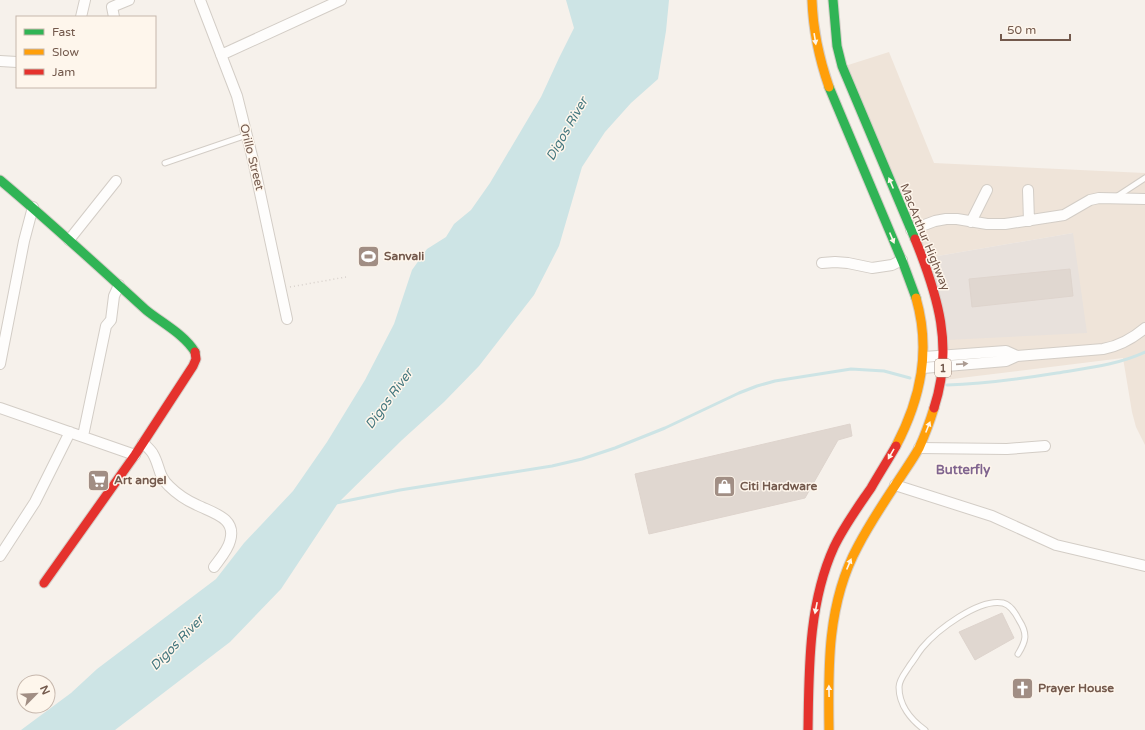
<svg xmlns="http://www.w3.org/2000/svg" width="1145" height="730" font-family="'Varela Round',sans-serif">
	<rect width="100%" height="100%" fill="#f6f1eb"/>
	<path fill="#efe4d9" d="M889 52 934 163 1145 173V445L1136 427 1132 412 1123 358 944 380 946 340 1073 233 926 258 845 66Z"/>
	<path fill="#e8e1dc" d="M1073 233 1087 333 946 340 926 258Z"/>
	<path fill="#cde4e5" d="M566 0H669L666 31 658 79 631 103 605 132 582 167 559 246 534 295 479 366 444 402 402 440 338 503 281 589 230 642 115 730H21L71 693 97 669 216 579 244 543 293 491 327 442 365 380 394 324 412 270 427 249 446 237 454 224 471 210 490 183 541 97 559 58 574 28Z"/>
	<g fill="none" stroke-linecap="round" stroke-linejoin="round">
		<path stroke="#cde4e5" stroke-width="3" d="M947 385C984 384 1020 379 1057 373 1087 368 1117 365 1145 352
			M336 503 400 490 552 466 582 459 615 448 665 428 739 393 757 386 775 381 851 369 884 371 910 378"/>
	</g>
	<path fill="#e0d7d0" stroke="#ded4cd" d="M1070 269 1073 296 972 307 969 279Z
		M850 424 852 436 838 440 805 498 649 534 635 474Z
		M1002 613 1014 638 975 660 959 632Z"/>
	<g fill="none" stroke-linecap="round" stroke-linejoin="round">
		<defs>
			<path id="lane" d="M165 163 247 135
				M1116 197 1145 178
				M925 730C911 720 899 705 899 687 899 679 906 672 910 665 914 660 918 653 922 648 937 630 979 598 1003 603 1011 605 1016 614 1019 620 1028 634 1026 641 1018 654"/>
			<path id="street" d="M200 0 237 96 253 160 287 319
				M81 17 85 0
				M114 17 112 7 129 0
				M221 55 341 0
				M0 61 17 62
				M1028 190 1029 221
				M971 222 987 190
				M911 230 935 221 946 219H957L987 224H1005L1064 215 1090 200 1099 198 1145 199
				M69 240 116 181
				M822 263 835 262 848 263 872 268 892 265 902 260
				M924 357 1006 351 1017 356 1103 349C1119 346 1132 339 1145 328
				M0 364 24 241 33 207
				M923 368 1006 361 1017 356
				M0 408 135 455
				M83 436 106 326 111 320 114 296 119 285
				M143 443C146 446 151 450 153 454 160 466 158 476 169 486 176 493 188 501 197 505 213 513 237 518 230 541 228 550 219 560 214 567
				M919 448 1007 449 1045 446
				M895 485 992 516 1056 545 1145 566
				M0 556 35 502 70 432"/>
			<path id="fast" d="M833 0 837 46 842 66 915 239
				M829 87 903 263 916 298
				M0 180C50 222 98 266 146 310 162 323 184 334 195 352"/>
			<path id="slow" d="M812 0C813 30 819 58 829 87
				M896 446C921 398 931 350 916 298
				M829 730C828 667 827 603 858 546 870 523 884 502 898 481 905 470 913 459 919 448 925 435 930 421 934 408"/>
			<path id="jam" d="M915 239C938 296 954 347 934 408
				M44 583 135 455 193 366 196 359 195 352
				M808 730C809 670 808 604 834 547 844 526 858 507 871 488 879 474 888 460 896 446"/>
		</defs>
		<use href="#lane" stroke="#d3cdc6" stroke-width="7"/>
		<use href="#street" stroke="#d3cdc6" stroke-width="12"/>
		<use href="#fast" stroke="#d5cec8" stroke-width="11"/>
		<use href="#slow" stroke="#d5cec8" stroke-width="11"/>
		<use href="#jam" stroke="#d5cec8" stroke-width="11"/>
		<path stroke="#d7d0cb" stroke-width="1.5" stroke-dasharray="1 3" stroke-linecap="butt" d="M290 287 346 277"/>
		<use href="#lane" stroke="#fefdfc" stroke-width="5"/>
		<use href="#street" stroke="#fefdfc" stroke-width="10"/>
		<use href="#fast" stroke="#30b455" stroke-width="9"/>
		<use href="#slow" stroke="#ff9f0a" stroke-width="9"/>
		<use href="#jam" stroke="#e5322d" stroke-width="9"/>
	</g>
	<defs><path id="oneway-solid" d="M-6-.8H1V-3.2L6.5 0L1 3.2V.8H-6Z"/></defs>
	<g fill="#fef6ec">
		<use href="#oneway-solid" transform="translate(815 39) rotate(81)"/>
		<use href="#oneway-solid" transform="translate(891 183) rotate(-113)"/>
		<use href="#oneway-solid" transform="translate(892 238) rotate(67)"/>
		<use href="#oneway-solid" transform="translate(928 427) rotate(-68)"/>
		<use href="#oneway-solid" transform="translate(891 454) rotate(120)"/>
		<use href="#oneway-solid" transform="translate(849 564) rotate(-67)"/>
		<use href="#oneway-solid" transform="translate(816 608) rotate(101)"/>
		<use href="#oneway-solid" transform="translate(829 691) rotate(-91)"/>
	</g>
	<use fill="#ab9b92" href="#oneway-solid" transform="translate(962 364) rotate(-4)"/>
	<defs>
		<symbol id="stadium-square" viewBox="-11 -11 22 22"><rect x="-9" y="-9" width="18" height="18" rx="4" fill="#a18e84" stroke="#fef6ec"/><path d="M0-5a6.5 5 0 1 0 0 10a6.5 5 0 1 0 0-10ZM-3.5-1.8h7v3.6h-7Z" fill="#fff"/></symbol>
		<symbol id="supermarket-square" viewBox="-11 -11 22 22"><rect x="-9" y="-9" width="18" height="18" rx="4" fill="#a18e84" stroke="#fef6ec"/><path d="M-6-5.5h2.5l.6 2H6L4.5 2H-2.5L-4.4-4H-6ZM-1.5 3.2a1.3 1.3 0 1 0 .1 0ZM3 3.2a1.3 1.3 0 1 0 .1 0Z" fill="#fff"/></symbol>
		<symbol id="shop-square" viewBox="-11 -11 22 22"><rect x="-9" y="-9" width="18" height="18" rx="4" fill="#a18e84" stroke="#fef6ec"/><path d="M-5-2.5h2.3a2.7 3.5 0 0 1 5.4 0H5L5.5 6h-11ZM-1.5-2.5h3a1.5 2.3 0 0 0-3 0Z" fill="#fff"/></symbol>
		<symbol id="church-square" viewBox="-11 -11 22 22"><rect x="-9" y="-9" width="18" height="18" rx="4" fill="#a18e84" stroke="#fef6ec"/><path d="M-1.2-6h2.4v3.5h3.3v2.4h-3.3V6h-2.4V-.1h-3.3v-2.4h3.3Z" fill="#fff"/></symbol>
	</defs>
	<g fill-rule="evenodd">
		<use href="#stadium-square" x="356" y="244" width="25" height="25"/>
		<use href="#supermarket-square" x="86" y="468" width="25" height="25"/>
		<use href="#shop-square" x="712" y="474" width="25" height="25"/>
		<use href="#church-square" x="1010" y="676" width="25" height="25"/>
	</g>
	<g text-anchor="middle" dominant-baseline="central" stroke-width="3" stroke-linejoin="round" paint-order="stroke">
		<rect fill="#fef6ec" stroke="#9d887c" stroke-width="1" x="935" y="359" width="16" height="18" rx="3"/>
		<g font-size="11" font-weight="bold" fill="#73594c">
			<text x="943" y="368">1</text>
		</g>
		<g font-size="12" fill="#73594c" stroke="#fef6ec">
			<text transform="translate(252 157) rotate(76)">Orillo Street</text>
			<text transform="translate(925 237) rotate(68)">MacArthur Highway</text>
		</g>
		<g font-size="12" font-weight="bold" fill="#73594c" stroke="#fef6ec" text-anchor="start">
			<text x="384" y="256">Sanvali</text>
			<text x="114" y="480">Art angel</text>
			<text x="740" y="486">Citi Hardware</text>
			<text x="1038" y="688">Prayer House</text>
		</g>
		<g font-size="13" font-style="italic" fill="#44777e" stroke="#fef6ec">
			<text transform="translate(567 129) rotate(-60)">Digos River</text>
			<text transform="translate(389 399) rotate(-54)">Digos River</text>
			<text transform="translate(177 643) rotate(-46)">Digos River</text>
		</g>
		<g font-size="13" font-weight="bold" fill="#7f648f" stroke="#fef6ec">
			<text x="963" y="470">Butterfly</text>
		</g>
	</g>
	<rect x="16" y="16" width="140" height="72" fill="#fef6ec" stroke="#c6b7ac"/>
	<rect x="24" y="29" width="20" height="6" fill="#30b455" stroke="#c6b7ac"/>
	<text x="52" y="36" font-size="12" fill="#73594c">Fast</text>
	<rect x="24" y="49" width="20" height="6" fill="#ff9f0a" stroke="#c6b7ac"/>
	<text x="52" y="56" font-size="12" fill="#73594c">Slow</text>
	<rect x="24" y="69" width="20" height="6" fill="#e5322d" stroke="#c6b7ac"/>
	<text x="52" y="76" font-size="12" fill="#73594c">Jam</text>
	<g transform="translate(36 694) rotate(66)"><circle r="19" fill="#fef6ec" stroke="#c6b7ac"/>
	<path d="M0-3L7 15L0 10L-7 15Z" fill="#a18e84"/>
	<text y="-6" font-size="11" font-weight="bold" text-anchor="middle" fill="#73594c">N</text>
	</g>
	<path d="M1001 34v6h69v-6" fill="none" stroke="#73594c" stroke-width="2"/>
	<text x="1007" y="34" font-size="12" fill="#73594c" stroke="#fef6ec" stroke-width="3" paint-order="stroke">50 m</text>
</svg>
